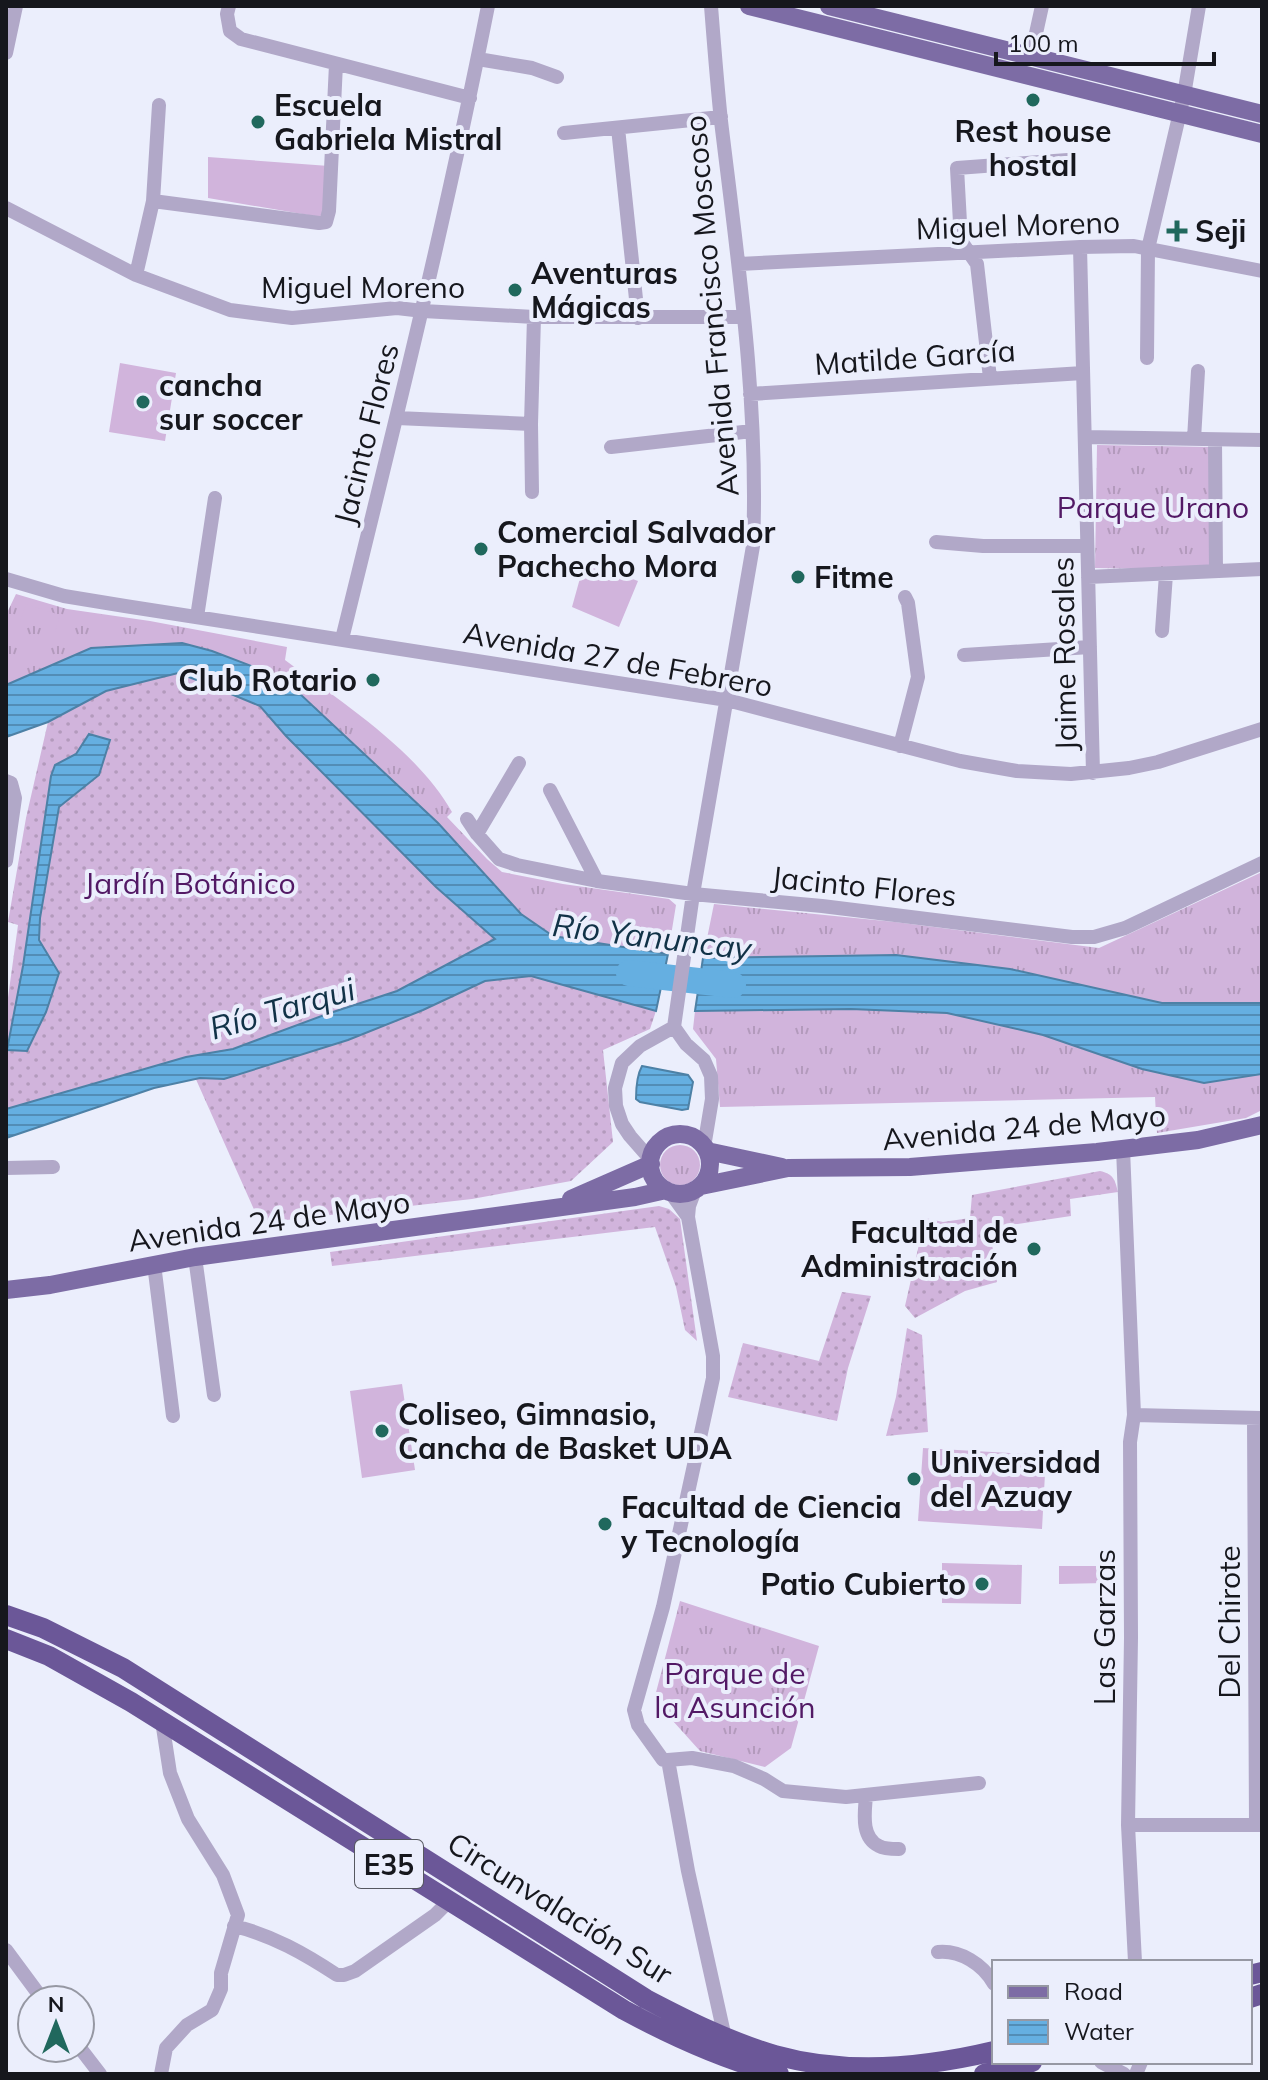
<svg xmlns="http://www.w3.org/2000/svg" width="1268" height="2080" font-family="Mulish,sans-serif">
	<defs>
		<pattern id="grass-tufts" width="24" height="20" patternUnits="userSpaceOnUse" patternTransform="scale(2)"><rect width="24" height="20" fill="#d1b4dc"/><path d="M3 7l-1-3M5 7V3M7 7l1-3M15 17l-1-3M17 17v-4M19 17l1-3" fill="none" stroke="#b39abc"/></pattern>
		<pattern id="garden-dots" width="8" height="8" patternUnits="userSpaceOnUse" patternTransform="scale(2)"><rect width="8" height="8" fill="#d1b4dc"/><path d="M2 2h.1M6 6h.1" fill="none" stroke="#b39abc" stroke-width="1.8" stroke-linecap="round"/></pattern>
		<pattern id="water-rules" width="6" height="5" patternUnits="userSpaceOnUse" patternTransform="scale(2)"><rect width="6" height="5" fill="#65afe1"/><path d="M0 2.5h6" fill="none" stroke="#528db6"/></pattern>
	</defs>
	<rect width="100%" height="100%" fill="#ebeefc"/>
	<path fill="url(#grass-tufts)" d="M1097 445 1211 447 1209 570 1095 568Z
		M16 594 67 609 150 621 287 647 285 660C341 702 417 750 452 812L447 817 487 859 502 872 563 884 669 899 676 905 668 954 554 936 521 914 438 823 283 678 212 651 179 643 91 648 6 685V615Z
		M1262 872V1003H1162L1010 969 896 955 703 958 714 904 895 922 1099 948Z
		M851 1009 947 1013 1043 1035 1142 1069 1203 1083 1262 1074V1110L1246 1118 1157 1133 1155 1097 720 1107 716 1059 693 1029 695 1011Z
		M660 1165a20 20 0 1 1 40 0a20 20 0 1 1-40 0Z
		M680 1601 819 1646 791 1748 765 1767 700 1751 654 1700Z"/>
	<path fill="url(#garden-dots)" d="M178 673 260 706 286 736 436 887 496 939 531 976 656 1011 650 1029 603 1050 613 1142 571 1181 472 1199 260 1223 186 1057 6 1109V1012L18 925 8 922 26 818 48 722 106 691Z
		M1100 1171C1113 1174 1115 1179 1118 1192L1070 1199 1071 1216 990 1228 997 1282 965 1291 915 1318 905 1306 925 1218 943 1222 970 1218 972 1195Z
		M659 1206 669 1209 680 1219 697 1341 685 1330 676 1287 655 1227 332 1266 330 1252Z
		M842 1292 871 1296 848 1368 837 1421 728 1397 743 1343 819 1361Z
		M907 1328 922 1335 928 1432 886 1436 896 1397Z"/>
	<path fill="#d1b4dc" d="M208 157 329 166 325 207 320 217 208 198Z
		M120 363 176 373 165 441 109 432Z
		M582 560 638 581 619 627 572 607 582 571Z
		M26 604 60 615 55 632 20 622Z
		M402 1384 415 1470 362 1478 350 1391Z
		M923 1448 1046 1455 1042 1529 918 1521Z
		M942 1563 1022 1565 1021 1604 942 1603Z
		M1059 1566H1104V1583L1059 1584Z"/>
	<path fill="url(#water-rules)" stroke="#4d81a6" stroke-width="2" d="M182 643 212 651 283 678 438 823 521 914 553 936 668 954 656 1011 531 976 485 981 423 1010 348 1040 224 1079 200 1078 154 1088 6 1138V1109L186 1057 233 1049 327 1014 397 991 495 939 436 887 286 736 260 706 202 682 178 673 106 691 48 722 6 737V685L91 648Z
		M89 734 110 740 99 775 59 807 40 918 39 940 59 973 46 1012 27 1051 7 1050 23 966 51 776 55 765 76 754Z
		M896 955 1010 969 1162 1003H1262V1074L1204 1083 1142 1069 1043 1035 947 1013 851 1009 695 1011 703 958Z
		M642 1066 688 1075 693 1082 688 1109 682 1110 640 1102 636 1099C636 1088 637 1075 642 1066Z"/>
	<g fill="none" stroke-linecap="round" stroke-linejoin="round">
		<path stroke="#65afe1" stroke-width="26" d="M629 973 733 985"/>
		<path stroke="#b1a8c8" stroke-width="14" d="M229 6 227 14 230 31 241 39 470 98
			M6 53 16 6
			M1031 56 1042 6
			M478 59 532 68 557 77
			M618 128 638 318
			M564 133 721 117
			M153 201 319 223 326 222 329 211 336 64
			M6 208 136 275 230 310 292 318 397 308 423 311 534 317H743
			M1080 247 1093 773
			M739 264 1080 247 1134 246 1262 271
			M136 275 153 201 159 105
			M1147 358 1148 249 1184 95 1199 6
			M990 378 977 264 961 241 957 168 1068 160
			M750 394 1083 373
			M397 418 531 424
			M1085 437 1262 440
			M1194 439 1198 371
			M1215 440 1216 571
			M611 447 752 431
			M532 492 531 424 534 317
			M936 542 983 546H1087
			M1088 577 1262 569
			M6 579 64 596 125 606 727 700 960 761 1017 771 1071 774 1129 768 1158 762 1262 729
			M197 617 215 498
			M1162 631 1166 574
			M342 639C394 428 446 218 488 6
			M964 655 1090 647
			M900 746 918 677 908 603 905 597
			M6 781 11 783 15 798 6 861
			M550 790 597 881
			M467 819 477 834 499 859 517 865 597 881 693 894 822 906 1072 937H1094L1125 928 1262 863
			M477 834 519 763
			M704 1147 712 1099 711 1076 704 1060 686 1044 674 1027 693 894 753 546C759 404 738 262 721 121 717 83 714 44 711 6
			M1123 1149 1134 1415 1130 1442 1131 1638 1128 1825 1135 1962
			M651 1160 630 1136 622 1124 616 1106 615 1088 622 1063 640 1046 674 1027
			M6 1168 53 1167
			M695 1190 689 1206 688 1217 713 1356V1378L663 1607 634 1710 638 1725 663 1760H668L688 1871 725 2038
			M670 1192 688 1217
			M195 1257 214 1395
			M154 1264 173 1416
			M1134 1415 1261 1418
			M1254 1418 1256 1825
			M668 1760 692 1758 734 1766 764 1779 783 1791 846 1797 979 1783
			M866 1795C865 1811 860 1837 879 1846 884 1849 894 1849 899 1849
			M1128 1825H1262
			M234 1926C272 1935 305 1954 337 1975H344L355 1971 435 1915 449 1901
			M6 1950 43 2000
			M938 1952C960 1950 983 1964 994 1984
			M80 2048 100 2074
			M1101 2062 1124 2074
			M161 2074 166 2048 187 2025 212 2010 221 1989V1973L238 1915 223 1875 188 1819 170 1773 162 1721
			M1136 2074 1141 2062"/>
		<path stroke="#7d6ca5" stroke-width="18" d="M749 6 1262 134
			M829 6 1262 114
			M650 1164a30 30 0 1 1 60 0a30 30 0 1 1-60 0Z
			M707 1151 782 1167
			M701 1186 788 1168 910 1167 1097 1152 1198 1140 1262 1125
			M571 1199 651 1164
			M6 1290 50 1285 195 1257 635 1197 666 1190"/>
		<path stroke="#6b5798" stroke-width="20" d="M6 1615 43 1628 123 1668 646 1999C688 2021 730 2042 775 2055 846 2075 923 2068 994 2051
			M6 1639 49 1656 131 1702 624 2010C674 2037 724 2060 779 2074
			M1250 1975 1262 1972
			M1250 1998 1262 1994
			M984 2074 1032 2062"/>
	</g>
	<g fill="#20685d" stroke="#ebeefc" stroke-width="3">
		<circle cx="1033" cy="100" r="8"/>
		<circle cx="258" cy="122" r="8"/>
		<path d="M1173 219h8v8h8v8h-8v8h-8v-8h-8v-8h8z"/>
		<circle cx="515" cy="290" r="8"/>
		<circle cx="143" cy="402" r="8"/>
		<circle cx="481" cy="549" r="8"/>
		<circle cx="798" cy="577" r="8"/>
		<circle cx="373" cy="680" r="8"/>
		<circle cx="1034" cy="1249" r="8"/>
		<circle cx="382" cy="1431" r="8"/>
		<circle cx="914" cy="1479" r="8"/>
		<circle cx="605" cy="1524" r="8"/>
		<circle cx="982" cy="1584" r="8"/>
	</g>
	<g text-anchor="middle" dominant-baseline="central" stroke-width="8" stroke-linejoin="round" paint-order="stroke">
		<rect fill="#ebeefc" stroke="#565860" stroke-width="2" x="355" y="1840" width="68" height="48" rx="6"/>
		<g font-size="28" font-weight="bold" fill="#16171d">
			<text x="389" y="1864">E35</text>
		</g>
		<g font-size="30" font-weight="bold" fill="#16171d" stroke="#ebeefc" text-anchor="start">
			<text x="274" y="105">Escuela<tspan x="274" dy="34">Gabriela Mistral</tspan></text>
			<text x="1033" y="131" text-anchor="middle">Rest house<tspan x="1033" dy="34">hostal</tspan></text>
			<text x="1195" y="231">Seji</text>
			<text x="531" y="273">Aventuras<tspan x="531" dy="34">Mágicas</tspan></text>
			<text x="159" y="385">cancha<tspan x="159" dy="34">sur soccer</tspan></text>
			<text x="497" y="532">Comercial Salvador<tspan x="497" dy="34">Pachecho Mora</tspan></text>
			<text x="814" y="577">Fitme</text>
			<text x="357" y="680" text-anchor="end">Club Rotario</text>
			<text x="1018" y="1232" text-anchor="end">Facultad de<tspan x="1018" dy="34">Administración</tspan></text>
			<text x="398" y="1414">Coliseo, Gimnasio,<tspan x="398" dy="34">Cancha de Basket UDA</tspan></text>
			<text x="930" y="1462">Universidad<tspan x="930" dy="34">del Azuay</tspan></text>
			<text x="621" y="1507">Facultad de Ciencia<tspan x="621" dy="34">y Tecnología</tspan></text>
			<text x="966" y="1584" text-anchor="end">Patio Cubierto</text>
		</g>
		<g font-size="30" fill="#16171d" stroke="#ebeefc">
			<text transform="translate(1018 225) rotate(-2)">Miguel Moreno</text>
			<text x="363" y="287">Miguel Moreno</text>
			<text transform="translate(711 306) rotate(-95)">Avenida Francisco Moscoso</text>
			<text transform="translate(915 357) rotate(-4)">Matilde García</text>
			<text transform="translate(366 434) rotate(-76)">Jacinto Flores</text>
			<text transform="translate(1064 654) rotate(-91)">Jaime Rosales</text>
			<text transform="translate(618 659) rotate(10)">Avenida 27 de Febrero</text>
			<text transform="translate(864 886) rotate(6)">Jacinto Flores</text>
			<text transform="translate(1024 1127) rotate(-5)">Avenida 24 de Mayo</text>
			<text transform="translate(269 1221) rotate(-8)">Avenida 24 de Mayo</text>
			<text transform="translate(1229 1622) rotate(-90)">Del Chirote</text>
			<text transform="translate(1104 1627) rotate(-90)">Las Garzas</text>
			<text transform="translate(560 1908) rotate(32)">Circunvalación Sur</text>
		</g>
		<g font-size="30" fill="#521965" stroke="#ebeefc">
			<text x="1153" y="507">Parque Urano</text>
			<text x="190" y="883">Jardín Botánico</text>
			<text x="735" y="1673">Parque de<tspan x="735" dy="34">la Asunción</tspan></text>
		</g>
		<g font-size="32" font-style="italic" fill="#113247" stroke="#ebeefc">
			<text transform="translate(652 936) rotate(7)">Río Yanuncay</text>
			<text transform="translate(282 1008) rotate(-16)">Río Tarqui</text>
		</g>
	</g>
	<rect width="1268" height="2080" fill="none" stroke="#16171d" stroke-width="16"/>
	<rect x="992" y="1960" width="260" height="104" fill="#ebeefc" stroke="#9698a3" stroke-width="2"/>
	<rect x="1008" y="1986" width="40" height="12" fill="#7d6ca5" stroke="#9698a3" stroke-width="2"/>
	<text x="1064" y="2000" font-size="24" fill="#16171d">Road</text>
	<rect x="1008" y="2020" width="40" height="24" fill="url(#water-rules)" stroke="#9698a3" stroke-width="2"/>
	<text x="1064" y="2040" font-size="24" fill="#16171d">Water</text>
	<g transform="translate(56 2024)"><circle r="38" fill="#ebeefc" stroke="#9698a3" stroke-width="2"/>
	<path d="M0-6L14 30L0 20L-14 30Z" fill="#20685d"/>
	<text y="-12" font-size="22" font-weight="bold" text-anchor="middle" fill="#16171d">N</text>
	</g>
	<path d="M996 52v12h218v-12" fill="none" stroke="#16171d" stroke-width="4"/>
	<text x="1008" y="52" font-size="24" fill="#16171d" stroke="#ebeefc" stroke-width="6" paint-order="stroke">100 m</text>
</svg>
